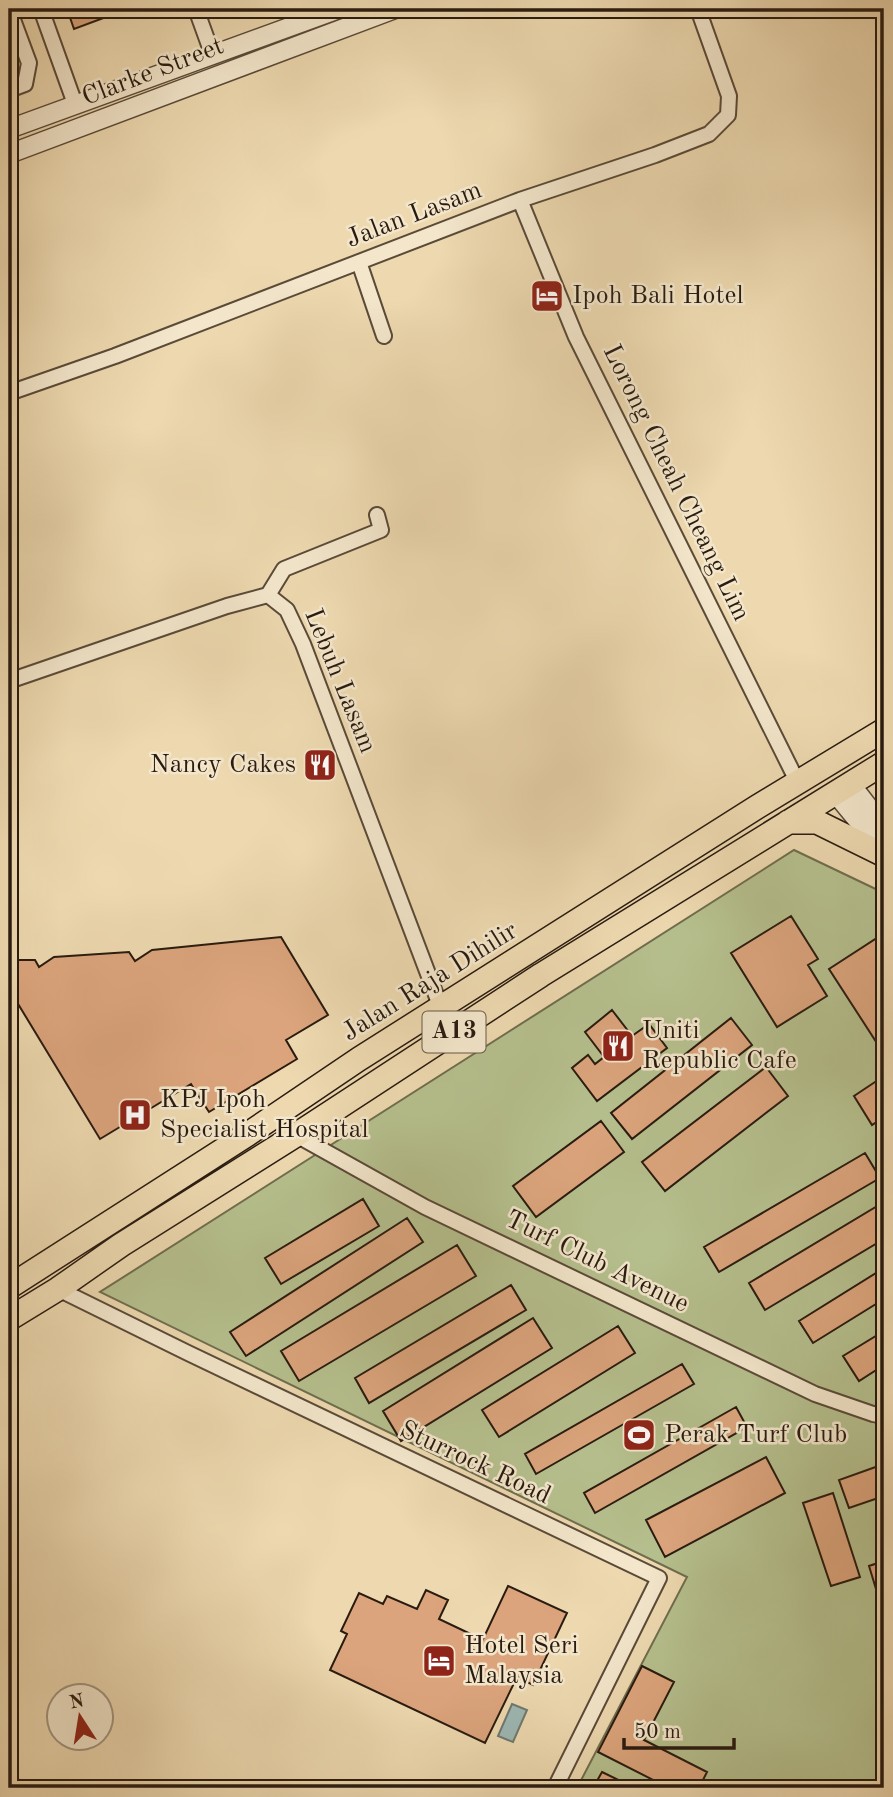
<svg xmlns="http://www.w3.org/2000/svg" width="893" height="1797" font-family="'Old Standard TT',serif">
	<rect width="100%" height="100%" fill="#edd8af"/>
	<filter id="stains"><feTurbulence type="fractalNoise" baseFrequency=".00286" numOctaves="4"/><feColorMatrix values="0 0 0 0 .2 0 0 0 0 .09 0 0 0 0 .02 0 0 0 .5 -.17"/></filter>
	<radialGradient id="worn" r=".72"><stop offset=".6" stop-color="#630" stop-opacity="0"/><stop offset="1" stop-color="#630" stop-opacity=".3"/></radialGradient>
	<path fill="#b5bf8d" stroke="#6f6d4e" stroke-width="2" d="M794 850 884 893V1788H577L687 1577 100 1292Z"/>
	<path fill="#9db8b4" stroke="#6f7972" stroke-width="2" d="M512 1704 527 1710 513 1742 498 1736Z"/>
	<path fill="#dba47c" stroke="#291b10" stroke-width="2" d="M67 9H125V10L74 29Z
		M791 916 818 959 808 965 827 996 777 1027 731 953Z
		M880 936 884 943V1054L829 969Z
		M281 937 328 1015 286 1040 297 1059 209 1112 191 1084 100 1139 9 989 10 960H35L39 967 54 957 129 952 135 961 152 950Z
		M612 1010 632 1036 649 1024 667 1048 597 1101 572 1068 588 1055 595 1064 604 1057 585 1032Z
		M731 1018 752 1045 632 1139 611 1113Z
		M766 1067 788 1096 665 1191 642 1162Z
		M884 1076V1117L872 1125 854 1096Z
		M601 1121 624 1152 536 1217 513 1186Z
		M865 1153 880 1178 719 1272 704 1247Z
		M363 1199 379 1226 281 1284 265 1258Z
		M884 1202V1239L765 1310 749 1283Z
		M407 1218 423 1242 246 1356 230 1332Z
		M457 1245 476 1276 299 1381 281 1351Z
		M884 1268V1299L813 1343 799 1321Z
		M511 1285 526 1310 369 1403 355 1378Z
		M533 1318 552 1348 401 1441 383 1411Z
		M618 1326 635 1353 499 1437 482 1410Z
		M884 1331V1365L859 1381 843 1356Z
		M682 1364 694 1384 536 1474 525 1454Z
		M736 1407 747 1427 595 1513 584 1493Z
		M766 1457 785 1493 665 1557 646 1520Z
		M884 1464V1496L849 1508 839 1480Z
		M833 1493 860 1577 831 1586 803 1503Z
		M884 1561V1600L880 1602 869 1566Z
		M508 1586 567 1613 533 1685 517 1677 485 1743 330 1670 347 1634 341 1631 359 1593 383 1604 387 1596 417 1609 426 1590 448 1600 439 1619 477 1637 471 1649 477 1652Z
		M642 1666 674 1682 644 1740 707 1772 699 1788H669L598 1752Z
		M602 1772 635 1788H593Z"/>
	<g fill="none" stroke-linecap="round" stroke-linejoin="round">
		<defs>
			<path id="minor" d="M41 9 75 104
				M196 9 213 56
				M9 90 25 84 29 63 9 9
				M520 200 576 337 798 783
				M359 262 384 336
				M9 393 115 356 520 200 655 155 709 134 728 115 729 96 698 9
				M268 595 284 569 381 530 377 515
				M9 681 227 606 268 595 287 610 303 644 441 1008
				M296 1135 425 1207 815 1394 873 1414 884 1416
				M58 1289 188 1353 659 1578 555 1788
				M9 1785 19 1788"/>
			<path id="tertiary" d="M9 129 339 9
				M9 154 395 9
				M850 783 884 827
				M835 793 868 833 884 848"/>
			<path id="primary" d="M788 822H817L884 855
				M9 1287 248 1134 359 1059 757 807 884 730
				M9 1319 58 1289 121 1245 296 1135 541 975 884 763"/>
		</defs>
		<use href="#minor" stroke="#5a4a38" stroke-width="18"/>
		<use href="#tertiary" stroke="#5a4a38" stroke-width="21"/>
		<use href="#primary" stroke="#291b10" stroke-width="26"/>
		<use href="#minor" stroke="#f3e6cb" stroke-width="14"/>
		<use href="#tertiary" stroke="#f3e6cb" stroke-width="18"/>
		<use href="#primary" stroke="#edd8af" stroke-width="23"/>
	</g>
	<defs>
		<symbol id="hotel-square" viewBox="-11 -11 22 22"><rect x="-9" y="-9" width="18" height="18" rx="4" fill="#8f2418" stroke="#f3e6cb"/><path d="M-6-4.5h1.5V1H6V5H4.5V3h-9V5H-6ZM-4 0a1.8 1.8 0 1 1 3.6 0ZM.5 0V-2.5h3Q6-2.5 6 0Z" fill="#fff"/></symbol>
		<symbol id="restaurant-square" viewBox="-11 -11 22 22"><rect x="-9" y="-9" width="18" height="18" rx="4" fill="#8f2418" stroke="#f3e6cb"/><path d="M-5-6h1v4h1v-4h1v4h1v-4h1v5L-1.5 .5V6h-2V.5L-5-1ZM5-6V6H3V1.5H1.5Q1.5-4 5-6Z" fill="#fff"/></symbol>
		<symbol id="hospital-square" viewBox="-11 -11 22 22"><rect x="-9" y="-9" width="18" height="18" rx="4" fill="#8f2418" stroke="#f3e6cb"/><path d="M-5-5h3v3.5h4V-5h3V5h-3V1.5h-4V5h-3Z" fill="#fff"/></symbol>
		<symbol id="stadium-square" viewBox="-11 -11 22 22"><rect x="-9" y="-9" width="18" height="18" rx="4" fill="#8f2418" stroke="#f3e6cb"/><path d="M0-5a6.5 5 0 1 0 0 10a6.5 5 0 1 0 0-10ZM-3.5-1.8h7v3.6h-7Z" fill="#fff"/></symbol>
	</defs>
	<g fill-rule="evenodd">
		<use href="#hotel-square" x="528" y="277" width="38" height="38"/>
		<use href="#restaurant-square" x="301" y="746" width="38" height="38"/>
		<use href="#restaurant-square" x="599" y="1027" width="38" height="38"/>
		<use href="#hospital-square" x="116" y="1096" width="38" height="38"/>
		<use href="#stadium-square" x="620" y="1416" width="38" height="38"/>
		<use href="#hotel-square" x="420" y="1642" width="38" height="38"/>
	</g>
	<g text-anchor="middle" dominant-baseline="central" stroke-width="5" stroke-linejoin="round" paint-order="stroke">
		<rect fill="#f3e6cb" stroke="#665848" stroke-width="2" x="422.5" y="1011.5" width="63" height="41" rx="5"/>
		<g font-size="24" font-weight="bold" fill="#291b10">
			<text x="454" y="1032">A13</text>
		</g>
		<g font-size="26" fill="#291b10" stroke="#f3e6cb">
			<text transform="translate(153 72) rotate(-21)">Clarke Street</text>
			<text transform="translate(414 215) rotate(-21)">Jalan Lasam</text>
			<text transform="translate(676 483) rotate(64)">Lorong Cheah Cheang Lim</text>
			<text transform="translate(340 681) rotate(68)">Lebuh Lasam</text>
			<text transform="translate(430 982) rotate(-32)">Jalan Raja Dihilir</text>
			<text transform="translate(597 1262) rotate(26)">Turf Club Avenue</text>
			<text transform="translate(475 1463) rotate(25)">Sturrock Road</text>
		</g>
		<g font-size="26" fill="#291b10" stroke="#f3e6cb" text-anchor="start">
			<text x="572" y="296">Ipoh Bali Hotel</text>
			<text x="296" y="765" text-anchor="end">Nancy Cakes</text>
			<text x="642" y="1031">Uniti<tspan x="642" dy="30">Republic Cafe</tspan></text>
			<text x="160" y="1100">KPJ Ipoh<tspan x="160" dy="30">Specialist Hospital</tspan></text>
			<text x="664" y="1435">Perak Turf Club</text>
			<text x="464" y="1646">Hotel Seri<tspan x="464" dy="30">Malaysia</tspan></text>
		</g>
	</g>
	<rect width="893" height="1797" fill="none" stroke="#edd8af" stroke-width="35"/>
	<rect x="10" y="10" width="872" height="1776" fill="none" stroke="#291b10" stroke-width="3.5"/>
	<rect x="18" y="18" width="858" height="1762" fill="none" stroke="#291b10" stroke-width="2"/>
	<g transform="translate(80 1717) rotate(348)"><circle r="33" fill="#f3e6cb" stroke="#a29580" stroke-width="2"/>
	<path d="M0-5L12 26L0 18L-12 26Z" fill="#8f2418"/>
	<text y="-10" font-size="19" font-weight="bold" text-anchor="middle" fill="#291b10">N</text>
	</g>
	<path d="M624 1738v10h110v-10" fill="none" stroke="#291b10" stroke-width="3.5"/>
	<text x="634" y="1738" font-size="21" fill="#291b10" stroke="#f3e6cb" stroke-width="5" paint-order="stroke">50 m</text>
	<rect width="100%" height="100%" filter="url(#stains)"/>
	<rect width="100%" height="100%" fill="url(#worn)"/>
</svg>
